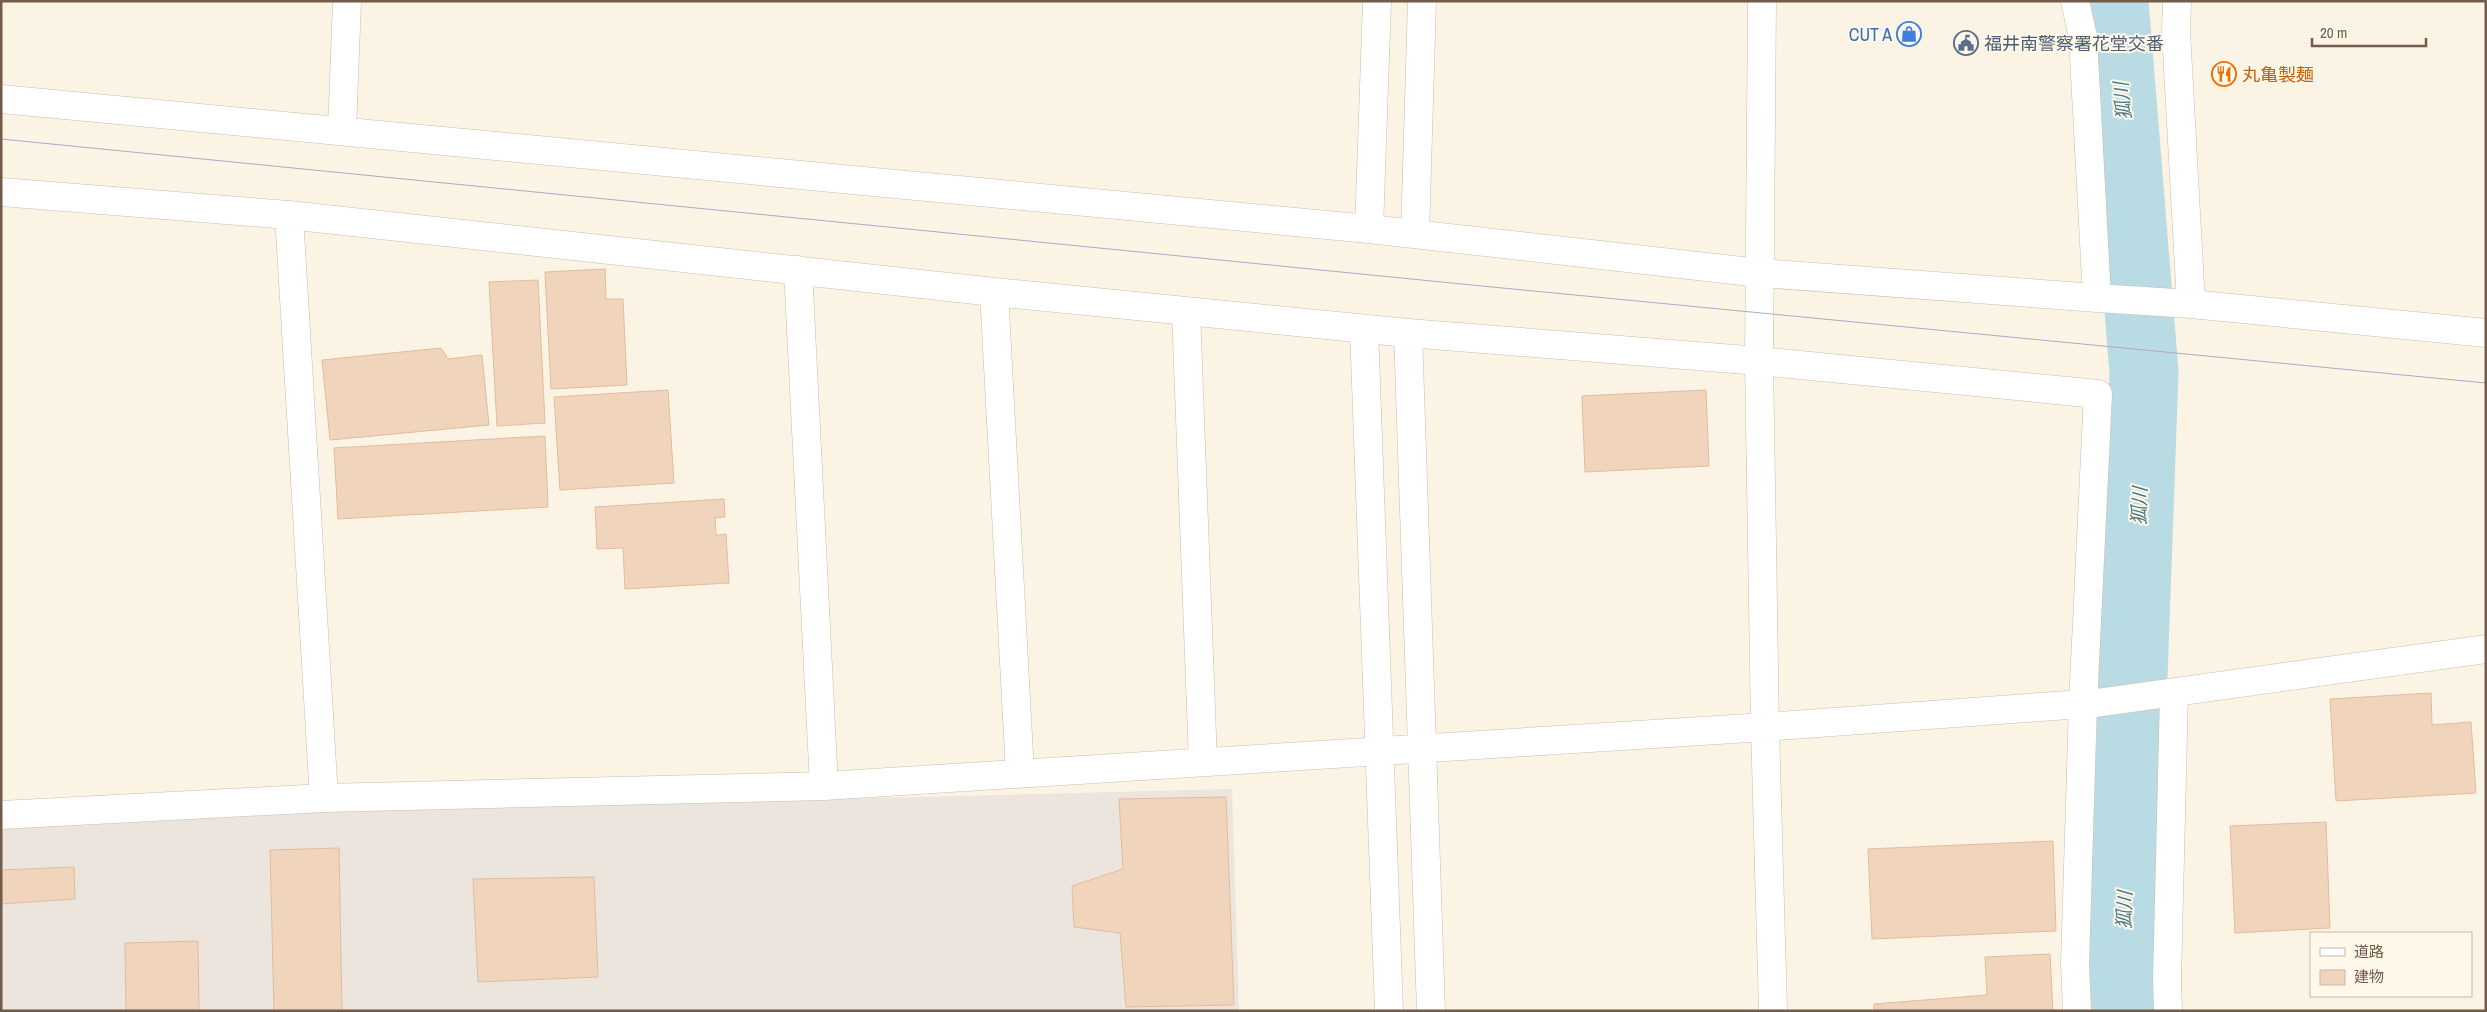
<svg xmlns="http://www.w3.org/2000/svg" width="2487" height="1012" font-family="'Archivo Narrow','Noto Sans JP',sans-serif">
	<rect width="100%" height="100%" fill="#fbf4e4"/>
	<path fill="#ebe5de" d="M1232 789 1239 1011H1V820Z"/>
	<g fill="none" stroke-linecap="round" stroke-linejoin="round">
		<path stroke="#b9dbe4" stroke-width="69" d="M2114 1 2144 372 2121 1011"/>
	</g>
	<path fill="#f0d4bc" stroke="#e2bc9d" d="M605 269 606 299H623L627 385 551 389 545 272Z
		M538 280 545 423 497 426 489 282Z
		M441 348 448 359 482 355 489 425 330 440 322 360Z
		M668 390 674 483 560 490 554 397Z
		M1706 390 1709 466 1585 472 1582 396Z
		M545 436 548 507 338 519 334 448Z
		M724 499 725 517 715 518 716 535 726 534 729 583 625 589 623 548 597 549 595 507Z
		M2431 693 2432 725 2471 722 2476 793 2336 801 2330 699Z
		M1226 797 1234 1005 1126 1007 1120 933 1074 927 1072 886 1123 869 1119 799Z
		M2326 822 2330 928 2235 933 2230 826Z
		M2053 841 2056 931 1872 939 1868 849Z
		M339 848 342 1011H274L270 850Z
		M74 867 75 899 1 904V870Z
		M594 877 598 977 478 982 473 879Z
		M198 941 199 1011H126L125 943Z
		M2050 954 2053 1011H1874V1004L1987 995 1985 957Z"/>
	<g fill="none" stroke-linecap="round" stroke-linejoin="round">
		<defs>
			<path id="street" d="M2177 1 2176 32 2191 304 2486 333
				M1 99 1369 229 1760 273 2097 298 2083 37 2075 1
				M342 131 347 1
				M1 192 289 215 994 292 1408 333 1759 361 2098 394 2083 704 2075 964 2077 1011
				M289 215 324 798
				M1369 229 1377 1
				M1415 234 1422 1
				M798 270 824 786
				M994 292 1020 773
				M2097 298 2191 304
				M1186 311 1203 762
				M1364 329 1389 1011
				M1408 333 1431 1011
				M1 815 324 798 824 786 1765 727 2096 703 2486 649
				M2168 1011 2167 981 2174 693"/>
			<path id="secondary" d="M1762 1 1759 361 1765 727 1773 1011"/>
		</defs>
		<use href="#street" stroke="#ccbcab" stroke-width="29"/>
		<use href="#secondary" stroke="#cfbca8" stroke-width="29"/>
		<use href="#street" stroke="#fff" stroke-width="28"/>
		<use href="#secondary" stroke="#fff" stroke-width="28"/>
		<path stroke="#b7a3c4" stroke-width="1" d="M1 139 1492 287 2486 383"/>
	</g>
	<defs>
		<symbol id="shop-ring" viewBox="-11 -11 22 22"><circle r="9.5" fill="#fef8ea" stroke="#3f7fe0" stroke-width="1.5"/><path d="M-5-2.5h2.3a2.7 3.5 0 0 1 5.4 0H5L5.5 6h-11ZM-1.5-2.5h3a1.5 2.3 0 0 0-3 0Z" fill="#3f7fe0"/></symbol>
		<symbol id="civic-ring" viewBox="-11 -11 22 22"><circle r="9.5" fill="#fef8ea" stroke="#5c6f8a" stroke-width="1.5"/><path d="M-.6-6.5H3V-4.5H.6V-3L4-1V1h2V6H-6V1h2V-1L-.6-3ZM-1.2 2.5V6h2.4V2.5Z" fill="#5c6f8a"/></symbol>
		<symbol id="restaurant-ring" viewBox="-11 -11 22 22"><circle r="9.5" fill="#fef8ea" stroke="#e8710a" stroke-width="1.5"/><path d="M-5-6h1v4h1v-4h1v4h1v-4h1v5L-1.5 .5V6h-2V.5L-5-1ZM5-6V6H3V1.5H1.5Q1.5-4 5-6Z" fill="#e8710a"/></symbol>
	</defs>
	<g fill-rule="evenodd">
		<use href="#shop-ring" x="1895" y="20" width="28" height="28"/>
		<use href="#civic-ring" x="1952" y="29" width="28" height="28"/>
		<use href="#restaurant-ring" x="2210" y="60" width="28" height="28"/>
	</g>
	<g text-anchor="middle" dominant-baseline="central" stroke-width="4" stroke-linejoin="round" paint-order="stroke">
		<g font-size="18" fill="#366cbe" stroke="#fef8ea" text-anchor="end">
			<text x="1892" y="34">CUT A</text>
		</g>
		<g font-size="18" fill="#4e5e75" stroke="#fef8ea" text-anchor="start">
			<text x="1984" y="43">福井南警察署花堂交番</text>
		</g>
		<g font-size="18" fill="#c56008" stroke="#fef8ea" text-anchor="start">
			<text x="2242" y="74">丸亀製麺</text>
		</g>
		<g font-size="19" font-style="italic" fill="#457685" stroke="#fef8ea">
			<text transform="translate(2122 101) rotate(-95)">狐川</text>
			<text transform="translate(2139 506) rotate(-88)">狐川</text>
			<text transform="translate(2124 910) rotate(-88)">狐川</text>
		</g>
	</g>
	<rect width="2487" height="1012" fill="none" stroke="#735b4a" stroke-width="5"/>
	<rect x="2310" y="932" width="162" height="65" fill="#fef8ea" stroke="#c6b9aa"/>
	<rect x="2320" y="948" width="25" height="8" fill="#ffffff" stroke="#c6b9aa"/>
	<text x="2354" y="957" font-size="15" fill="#735b4a">道路</text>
	<rect x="2320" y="970" width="25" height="15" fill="#f0d4bc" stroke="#c6b9aa"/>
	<text x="2354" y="982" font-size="15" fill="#735b4a">建物</text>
	<path d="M2312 38v8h114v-8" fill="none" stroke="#735b4a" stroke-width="2.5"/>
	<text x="2320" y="38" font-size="15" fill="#735b4a" stroke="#fef8ea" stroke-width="4" paint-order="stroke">20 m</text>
</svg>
